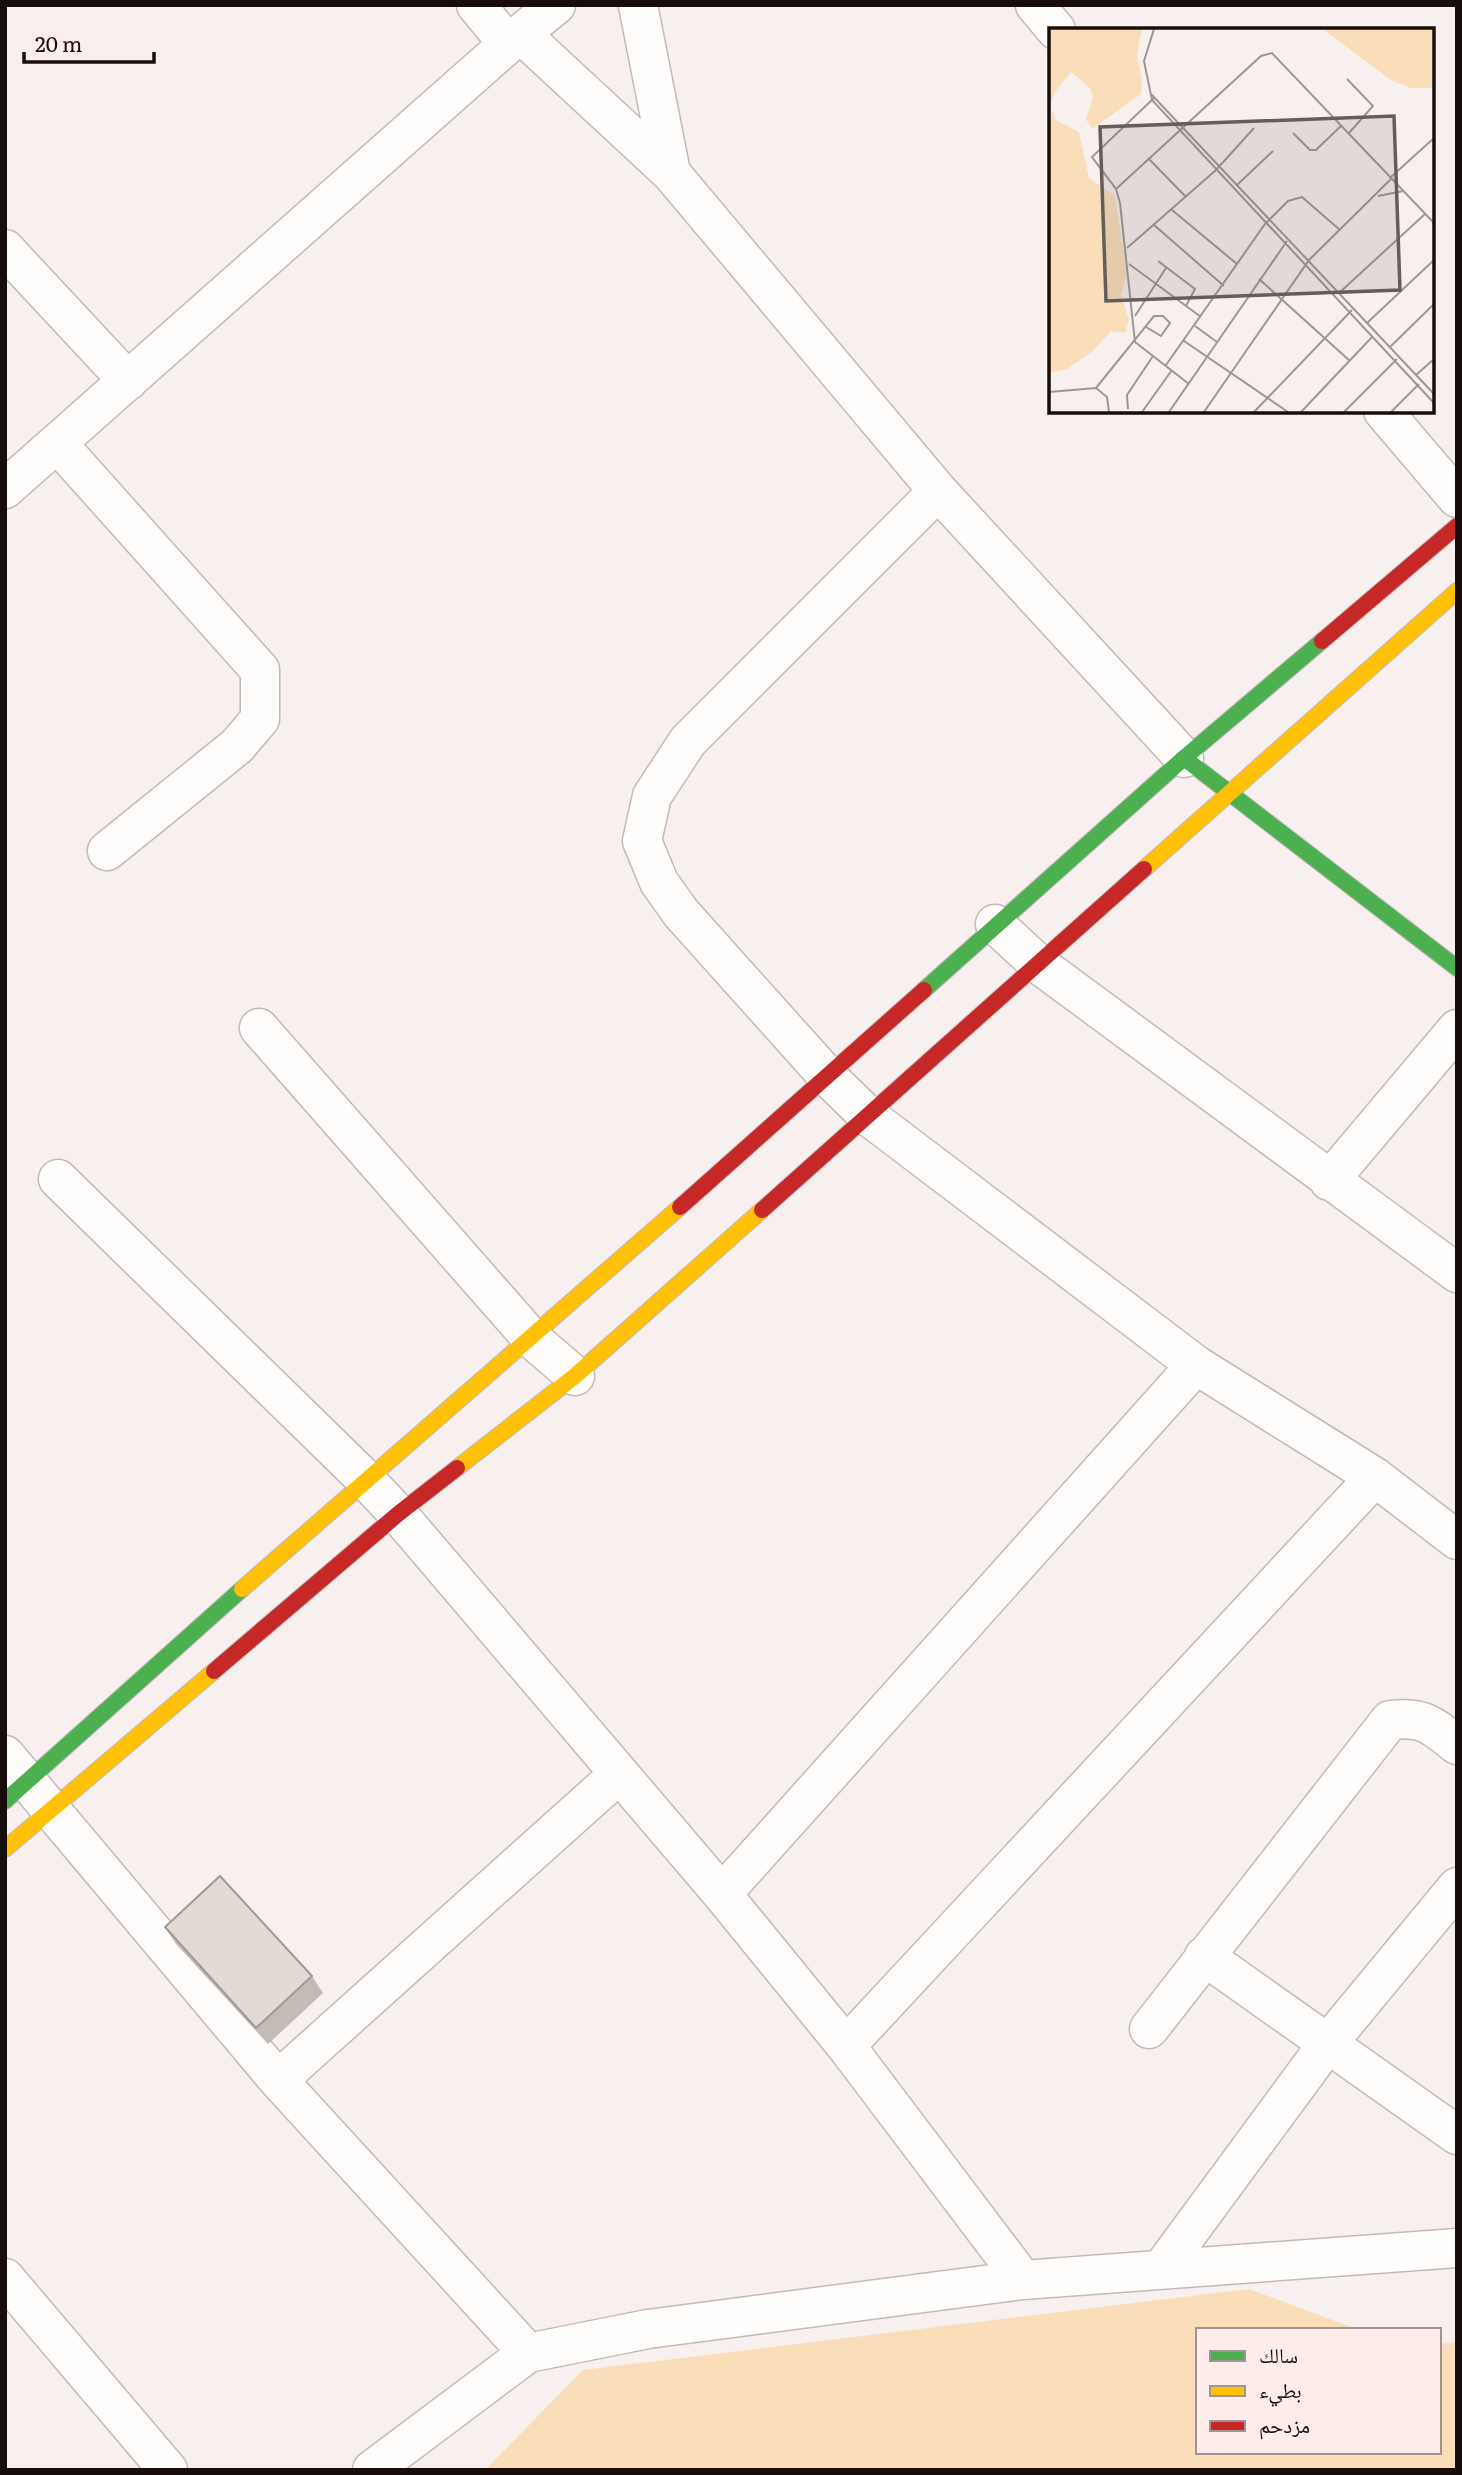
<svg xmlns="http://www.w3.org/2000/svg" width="1462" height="2475" font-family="Literata,'Noto Naskh Arabic',serif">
	<rect width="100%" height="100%" fill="#f8f0ee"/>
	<path fill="#fadeba" d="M1249 2289 1359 2330H1198V2452H1439V2344L1457 2342V2470H485L583 2370Z"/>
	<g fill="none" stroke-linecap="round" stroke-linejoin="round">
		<defs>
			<path id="street" d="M476 5 508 44
				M638 5 671 173
				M1035 5 1056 30
				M521 34 671 173 938 491 1184 758
				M5 249 128 381
				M1383 411 1457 498
				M57 443 260 670V719L237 746 107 851
				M5 489 508 44 556 5
				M938 491 688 741 652 796 642 841 659 882 681 913 828 1077 868 1116 1196 1365 1375 1477 1457 1540
				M995 924 1037 963 1457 1273
				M259 1028 532 1339 575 1376
				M58 1179 365 1479 398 1514 722 1894 846 2046 1023 2280
				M1329 1181 1457 1029
				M5 1755 278 2080 528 2353
				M722 1894 1196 1365
				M1204 1956 1457 2135
				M1149 2029 1390 1720C1423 1716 1432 1725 1457 1745
				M846 2046 1375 1477
				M278 2080 619 1774
				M1163 2267 1328 2043 1457 1887
				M5 2278 168 2470
				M372 2470 528 2353 648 2329 1023 2280 1457 2248"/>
			<path id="fast" d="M1184 758 1457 968
				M924 990 1184 758 1322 641
				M5 1801 242 1589"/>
			<path id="slow" d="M1144 869 1457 591
				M457 1468 575 1376 762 1210
				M242 1589 680 1207
				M5 1849 214 1671"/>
			<path id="jam" d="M1322 641 1457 526
				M680 1207 924 990
				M762 1210 1144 869
				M214 1671 398 1514 457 1468"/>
		</defs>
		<use href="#street" stroke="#c2bab8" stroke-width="41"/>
		<use href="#fast" stroke="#c2bab8" stroke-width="18"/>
		<use href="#slow" stroke="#c2bab8" stroke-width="18"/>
		<use href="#jam" stroke="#c2bab8" stroke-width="18"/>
		<use href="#street" stroke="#fefdfc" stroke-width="38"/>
		<use href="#fast" stroke="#4caf50" stroke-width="16"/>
		<use href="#slow" stroke="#ffc107" stroke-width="16"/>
		<use href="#jam" stroke="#c62828" stroke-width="16"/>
	</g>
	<path fill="#c3bbb6" d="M165 1927 312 1976 323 1993 268 2044 176 1944Z"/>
	<path fill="#e3dad4" stroke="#9f9994" stroke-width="2" d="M220 1876 312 1976 256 2028 165 1927Z"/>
	<g transform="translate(1049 28)">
		<rect width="385" height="385" fill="#f8f0ee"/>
		<path d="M0 1H93L88 27 93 51 92 66 43 101 37 91 44 70 41 60 22 44 5 65 1 79 7 92 30 104 40 150 66 168 78 247 72 266 80 292 76 305 62 303 43 324 18 341 0 345ZM274 1H385V60H361L342 52Z" fill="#fadeba"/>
		<path fill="none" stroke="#9e9694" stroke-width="2" d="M105 1 95 33 103 72 385 375M298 51 324 78 300 105M102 66 385 366M105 70 43 129 67 161 71 175 86 314 140 356M244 105 261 122H267L293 97M99 130 137 169M342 149 385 110M187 158 224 123M67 161 212 28 223 25 385 195M329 168 354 163M123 182 188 236M105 197 175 258M78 220 167 142 205 100M109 233 146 261 137 278M80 236 152 289M210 251 301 333M290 265 376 186M86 288 117 240M318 295 385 232M146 298 168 314M135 313 239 384M341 319 385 276M117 337 216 196 239 173 253 169 291 202M367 347 385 331M47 360 105 288H114L121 295 112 308 97 299M0 364 47 360 58 369 60 384M79 381 78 367 104 328M93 384 123 342M120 384 238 213M155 384 260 232 343 150M205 384 303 282M252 384 324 308M295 384 348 331M342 384 370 356"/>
		<path fill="#665d5b" fill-opacity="0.15" stroke="#665d5b" stroke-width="3.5" d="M345 88 351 262 57 273 51 99Z"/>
		<rect width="385" height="385" fill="none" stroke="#170e0c" stroke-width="3.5"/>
	</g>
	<rect width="1462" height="2475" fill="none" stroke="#170e0c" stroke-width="14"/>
	<rect x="1196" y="2328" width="245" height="126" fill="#fdece9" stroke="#a19391" stroke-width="2"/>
	<rect x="1210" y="2351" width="35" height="10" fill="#4caf50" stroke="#a19391" stroke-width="2"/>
	<text x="1259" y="2363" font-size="21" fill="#170e0c">سالك</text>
	<rect x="1210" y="2386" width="35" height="10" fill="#ffc107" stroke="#a19391" stroke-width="2"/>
	<text x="1259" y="2398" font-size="21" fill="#170e0c">بطيء</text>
	<rect x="1210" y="2421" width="35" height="10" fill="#c62828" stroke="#a19391" stroke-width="2"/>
	<text x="1259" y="2433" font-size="21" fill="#170e0c">مزدحم</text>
	<path d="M24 52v10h130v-10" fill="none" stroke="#170e0c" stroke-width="3.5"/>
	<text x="35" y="52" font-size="21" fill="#170e0c" stroke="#fdece9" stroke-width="5" paint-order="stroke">20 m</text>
</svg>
